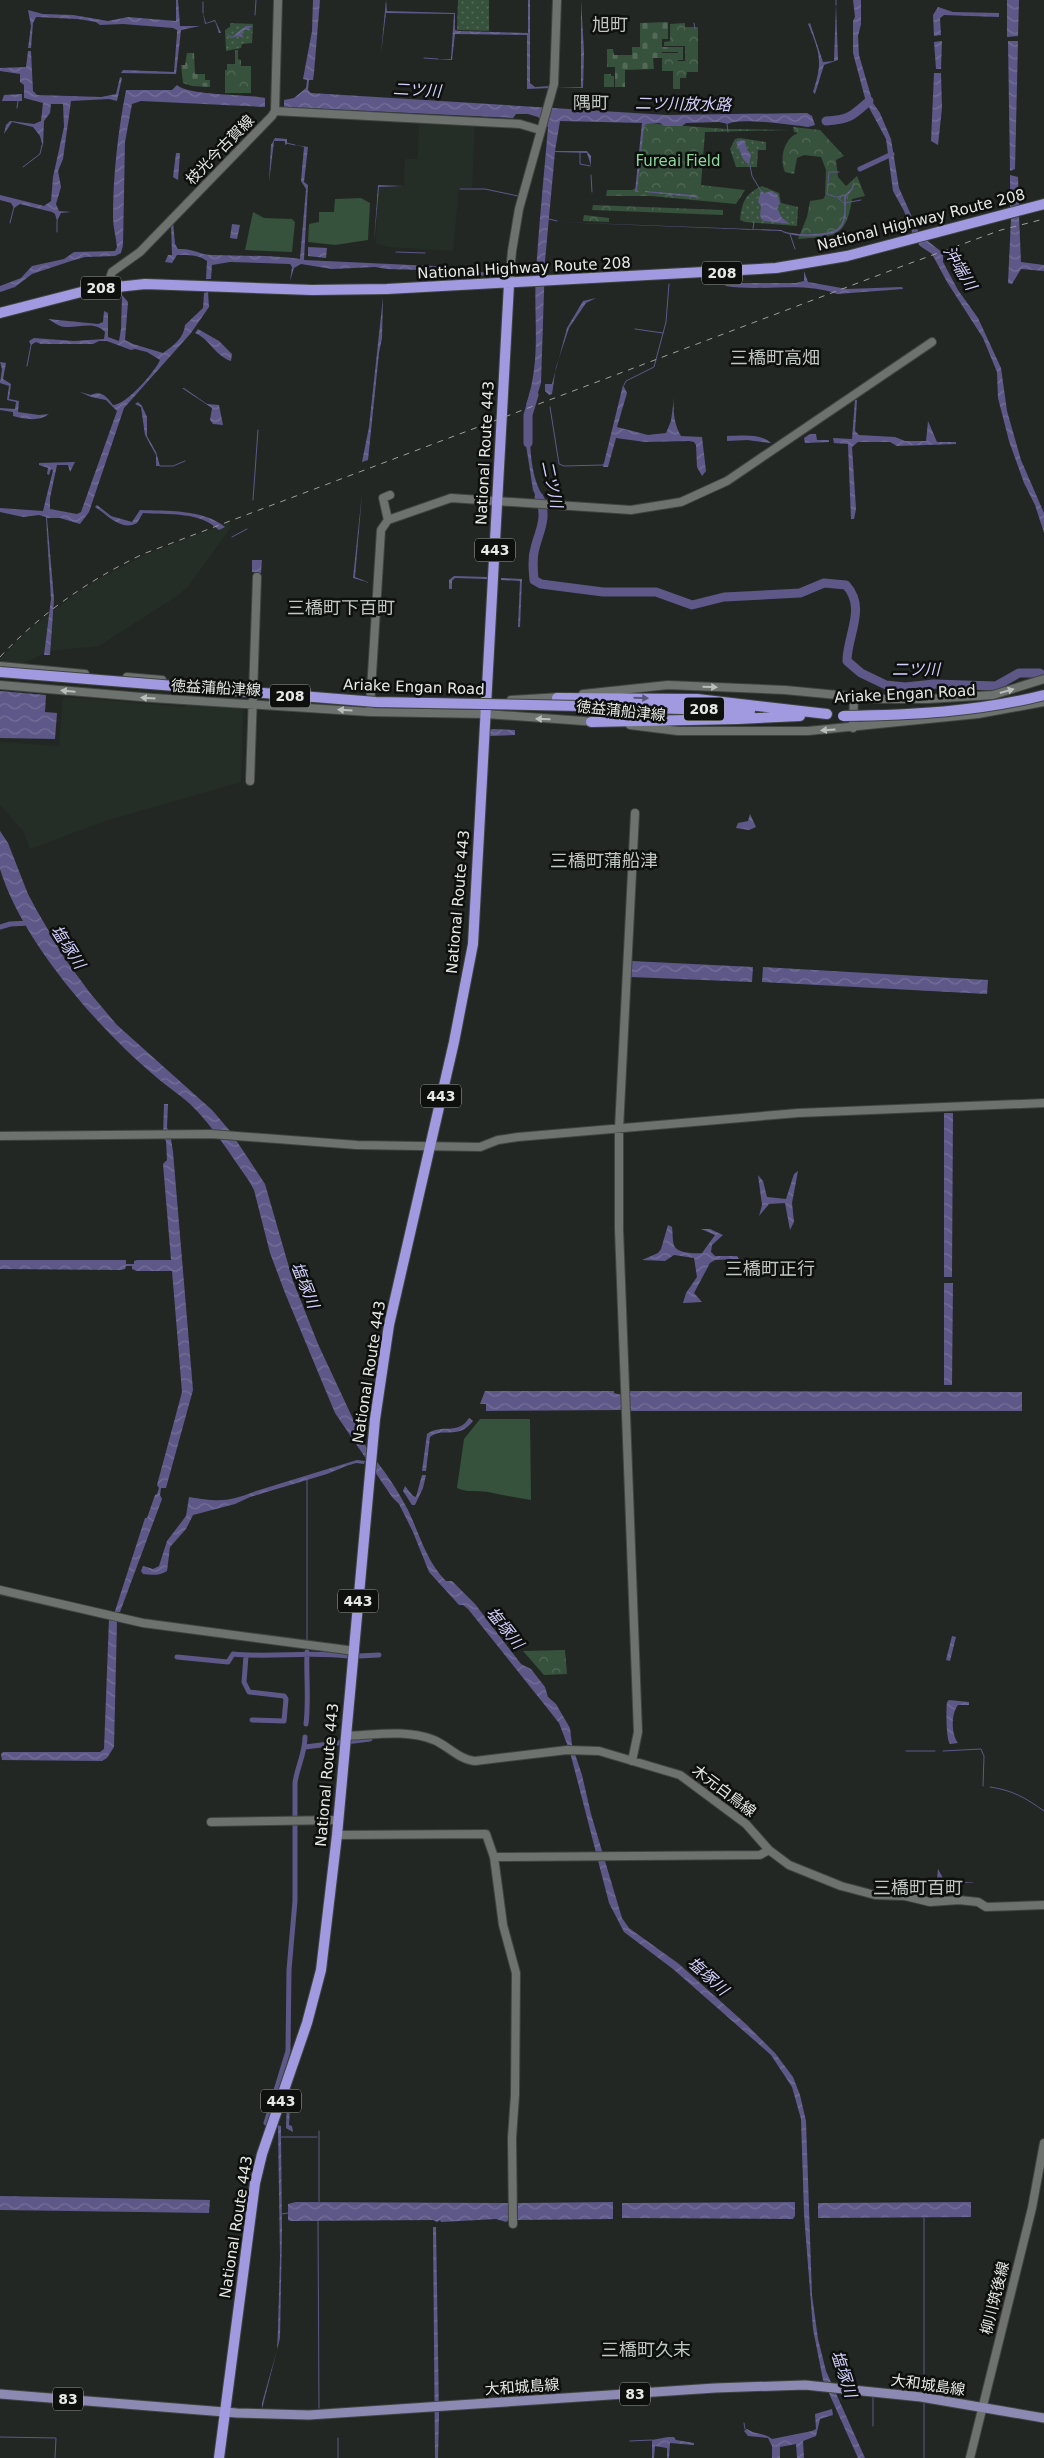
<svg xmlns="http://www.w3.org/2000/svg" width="1044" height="2458" font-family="'DejaVu Sans','Noto Sans JP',sans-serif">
	<defs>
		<pattern id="forest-crowns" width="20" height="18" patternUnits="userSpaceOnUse" patternTransform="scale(1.25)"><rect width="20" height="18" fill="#36513c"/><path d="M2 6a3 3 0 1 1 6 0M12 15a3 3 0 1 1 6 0" fill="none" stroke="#536a58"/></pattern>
		<pattern id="cemetery-stones" width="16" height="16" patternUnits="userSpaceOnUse" patternTransform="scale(1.25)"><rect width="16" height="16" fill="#36513c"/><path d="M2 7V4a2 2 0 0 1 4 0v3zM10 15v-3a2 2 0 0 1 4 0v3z" fill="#536a58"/></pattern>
		<pattern id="garden-dots" width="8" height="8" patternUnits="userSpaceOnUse" patternTransform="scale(1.25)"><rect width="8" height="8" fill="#36513c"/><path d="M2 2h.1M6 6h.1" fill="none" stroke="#536a58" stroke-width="1.8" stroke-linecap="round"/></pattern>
		<pattern id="water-waves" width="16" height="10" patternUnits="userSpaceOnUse" patternTransform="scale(1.25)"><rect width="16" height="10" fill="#5d5888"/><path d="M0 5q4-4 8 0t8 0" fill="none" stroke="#747099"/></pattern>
	</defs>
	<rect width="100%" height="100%" fill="#232724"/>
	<path fill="#242e26" d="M419 122 475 124 472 188H459L453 251 389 247 376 244 378 187H404L405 159H418Z
		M229 522 231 527 188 587 177 596 99 646 50 651 10 669 0 680V659L24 634 69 599 95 581 143 556Z
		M63 697 185 707 186 702 243 709 241 782 105 821 30 849 24 832 0 805V742L59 746Z"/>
	<path fill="url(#forest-crowns)" d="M685 23V27H698V72H687L686 78H680V89H673V71H662V53H678V61H685V46H664V42L670 41V24Z
		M235 50H238V59L241 60V66H251V93H225V70H227V64H235Z
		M604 74H611V76H614V87H604Z
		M644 123 726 129 789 130 705 132 701 185 745 190 736 204 651 196H606L607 190H632L636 188Z
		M793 127 820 130 844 156 836 160 838 177 846 186 857 176 865 196 852 199C846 240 833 236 798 239L807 217 810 201 823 199 825 196 826 170 821 157 804 155 797 158 794 174 785 172C779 159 784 138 798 133L794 132Z
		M593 205 723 210V215L592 210Z
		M584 215 609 218V222L583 221Z
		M565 1650 567 1674 544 1675 523 1651Z"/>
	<path fill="url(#cemetery-stones)" d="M668 22V39H662V47H683V60H678V52H662V58H653L654 69 625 70V87H615V67H607V49H613L614 55H632V47H640V23Z
		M187 53H194L195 74H205V80H210V87L192 86 183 83 181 65H185Z"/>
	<path fill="url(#garden-dots)" d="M458 0H489V31L457 30Z
		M230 23 253 24 252 43 242 44 241 48 226 51 225 30 230 27Z
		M740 138 766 142V150H758L757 167H736L730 149 735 139Z
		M762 186 779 193 781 203 798 207 797 226 745 222 740 220C742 202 745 194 762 186Z"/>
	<path fill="#36513c" d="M361 198 370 203 368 240 335 245 308 242 309 224 319 222V212H334L335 199Z
		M253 212 264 218 292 219 295 222 292 252 245 250Z
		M480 1419H530L531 1500C516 1498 503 1495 488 1492 477 1490 468 1493 457 1488L464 1439Z"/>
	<path fill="url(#water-waves)" d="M176 0H178L180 26H200L181 30 176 74 121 73 123 70 174 72 177 34V30L173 28 123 24 100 25 96 22 78 19 36 17 33 23 31 48H28L31 26 28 10 43 14 73 15 108 21 128 17 176 21Z
		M313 0H320L314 73 313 80H309L308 90 311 93 667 115 807 113 812 116 815 125 808 127C792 125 739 117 728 124L719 122 686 123 682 126H664L660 123 646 124 644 127 637 190 639 192H635L642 123 560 121 555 151H587L591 156V166L587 153 555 152 545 261 541 383 535 402 526 405C542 357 533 320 536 272 539 224 544 175 548 127L538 117 528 114H516L513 118 284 107V100L294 98 306 88 307 80 303 79 312 31Z
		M386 0 387 11 455 13V30L459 31 528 33V0H530V83L535 87 550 86V88L527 89V35L455 34 452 60H437L451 59 454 14 386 13 381 53Z
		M581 0 584 52 583 88 557 87H581Z
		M853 0H861V24L858 36 859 55 873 103 880 113 891 139 899 188 920 235 943 253V262L958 290 978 318 1001 368 1007 411 1021 460 1044 513V533L1035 505 1024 483 1009 441 998 398 997 372 983 338 947 282 932 254 920 246 914 237 904 211 893 191 886 139 866 102 853 53V21L855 17Z
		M1007 0H1019L1018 36 1007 37Z
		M836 4 838 60 824 65 815 94 813 92C823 62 820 53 808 24L810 23 823 62 834 61Z
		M938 7 953 12 999 13V17L944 15 940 18 941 35 934 36 933 15Z
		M203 13 206 23 215 20 221 33H226L232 37 246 26H253L249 28 250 31 246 29 241 33 244 38 238 36 231 38 226 33H219L215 21 205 24Z
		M942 41 941 69H936L934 42Z
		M1008 41H1018L1015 169 1010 171Z
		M28 51H31L33 91 37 95 101 97 116 94 120 77 122 78 117 101 109 99 71 101 63 159 58 171 61 187 56 204 59 211 71 212 61 213 57 221 55 214 52 212 20 204 14 208 11 203 0 200V195L44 206 51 201 53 177 64 127 63 104H51L50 113 44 121 43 147 40 136 33 127 12 122 4 134 6 125 10 121 34 124 41 121 43 103 24 98V85L20 82V74L0 71V68L26 67Z
		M934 73H941L942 108 938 145 931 141Z
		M177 85C189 96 245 94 265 98V107L141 101 132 104 125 142 123 245 121 253 115 256 85 257 71 261 32 274 15 287 0 292V286L21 278 32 266 64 259 74 252 115 251 117 247C116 237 113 227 113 217 113 175 118 131 126 90H172Z
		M22 94V101H2L4 95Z
		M275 138 287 139V144L285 145V141H274L269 182 271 145Z
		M741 140 745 141 747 150 751 154 749 165 743 159 736 142Z
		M296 145 308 147 304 182 308 185 304 260 433 266 489 273V275L473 276 455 271 387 269 375 267 332 269 301 264 294 268 290 281 292 267 290 264 230 262 212 265 211 279H206L207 261C198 254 187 255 177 255L172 263 165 262 168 255H172L171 224 173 221 175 244 178 249C193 248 201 255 212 255 241 256 271 255 300 259L306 189 301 181 304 147Z
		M176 153H180L178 180 173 177Z
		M1010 175 1018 177 1019 206 1010 209Z
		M854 179 853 189 846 197C845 208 848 219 841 228 833 239 791 238 781 231L557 222 781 230C790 236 832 236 839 227 846 219 844 207 844 196L852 188Z
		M378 185 404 186 379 187 374 243Z
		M645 191 692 195 702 198 645 192Z
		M761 191 764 193 771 191 777 194 780 203 777 208 782 218 790 224 763 221 760 216 761 206 758 202Z
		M1019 216 1021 262 1044 265V271L1021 269 1012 284 1008 283 1011 219Z
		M232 224 240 225 237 239 230 238Z
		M308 247 327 248 326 258 308 256Z
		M804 271 808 282 847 289 902 287 903 289 837 294C803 281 762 292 726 286L723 283H718V279H722L723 281 737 283H796L804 281Z
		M208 292 209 307 191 333 124 408 89 512 80 524 60 518H47L54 599 50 655H44L51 599 46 517 39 515 23 517 0 512V508L43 511 53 470 51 469 49 475 47 474 48 468 39 465V463L75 462 70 472 68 465H57L50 498V509L77 514 81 512 117 411 106 400 91 397 80 392 91 395C101 390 107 397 113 405 126 405 155 372 160 360L147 352 135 349 131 350 107 341H99L93 344H41L36 342 31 345 29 341 34 338 74 341 104 339 105 332C92 318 71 332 58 325 54 323 52 321 48 319L98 324 103 322 104 311 108 313V337L119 341 121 329 122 295 128 302 125 340 133 344 163 353C173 346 184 338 185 325L203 308 204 293Z
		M383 297 382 338 379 353 368 460 362 462 369 427Z
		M596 298 586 303 569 328 556 367 552 394 549 395 545 391V384H552L567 328 583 301Z
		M198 329 219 341 232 354 231 361C215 356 210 339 195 333Z
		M0 362 6 363 3 379 11 384 9 399 19 401 18 412 39 415 49 414C38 422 26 419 13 416V412L0 410V408L15 409 16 402 7 400 9 386 0 383 2 369Z
		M623 385 627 393 617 427 648 435 666 433 671 421 674 398C673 412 674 424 681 436L702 437 706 471 702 476 697 467 696 445 694 442 689 441 645 442 616 438 608 467H603Z
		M182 388H184L207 404 219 405 223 425 213 424 210 420 212 408Z
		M855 400H857L855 431 859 435 895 437 905 441H926L928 421 937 442H956V444L897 446 890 442H858L852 447 856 509 854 519H851L848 444 834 443 833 438 852 439Z
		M138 402 142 406 147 417V436L156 452 160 466H156V455L145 435 141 407 135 404Z
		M533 408 530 427 524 428 527 410Z
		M524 432H530C530 453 532 484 546 500L537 499 533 490Z
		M810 434H816L817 440H829V442L805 443 804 438Z
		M727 436C741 436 760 433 771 443L747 440 727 441Z
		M362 494 355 577 370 583 353 578Z
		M97 505 111 516 132 522 140 510C167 511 203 509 225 527L219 530C199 511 168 515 143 513L137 523C121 532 107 514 95 507Z
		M252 560H262L261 573 252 572Z
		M454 576 487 577V579L455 578 452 581V589H449V580Z
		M501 578 522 579 520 627H518L520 581 501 580Z
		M0 691 46 695 45 712 57 713 55 739 0 738Z
		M493 729 515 730V735L489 736V730Z
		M750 814 756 827 749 830 736 828 738 823 748 821Z
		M0 831 8 843 28 894 36 909 65 959 90 993 117 1025 212 1110 230 1131 265 1184 293 1281 318 1344 368 1451C383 1468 397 1489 408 1510 420 1535 426 1561 446 1581H452L475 1604 521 1664 531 1669 545 1687 548 1697 556 1704 570 1728 572 1745 582 1775 591 1814 622 1918 629 1928 679 1964 747 2025 775 2053 793 2077 800 2095 806 2121 812 2295 818 2339 826 2371 865 2458H858L823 2380 813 2329 804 2214 801 2119 792 2087 771 2055 673 1969 624 1932 609 1903 570 1752 559 1723 468 1609 463 1605H459L429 1572 413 1532 399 1504 392 1497 335 1413 285 1293 270 1253 254 1190 249 1181C230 1154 213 1126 189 1103 179 1094 166 1086 156 1077 99 1029 22 942 0 869 0 858 0 842 0 831Z
		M632 961 753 967 752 982 631 977Z
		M763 967 988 980 987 994 762 982Z
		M164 1104H168L167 1128 170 1132 173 1152 193 1390 166 1488H161L160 1495 162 1499 120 1612H117L115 1619 117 1621 114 1747 107 1758 102 1761 2 1760 1 1754 3 1752H100L104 1749 109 1619H112L115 1611 145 1518H147L155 1495 157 1494 159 1488 157 1485 182 1392 172 1271H137L132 1269V1266H126L125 1269 121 1270 0 1269V1260H126V1264H134V1261L137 1260H171L163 1164 167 1160 166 1141 163 1137Z
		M944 1113H953L952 1277H944Z
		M798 1171 792 1203 794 1222 790 1230 785 1203 769 1204 759 1216 762 1205 758 1175 763 1181 767 1197 786 1199 794 1174Z
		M668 1225 672 1227C673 1232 672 1243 675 1247 678 1253 696 1254 702 1253L715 1235 701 1229H710L723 1235 712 1245 711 1252 715 1256H737L739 1259 715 1260 710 1263 694 1293 702 1302 683 1303 686 1293 697 1277 694 1258 674 1255 665 1261 642 1260 658 1253 661 1249Z
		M944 1283H953L952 1385H944Z
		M485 1391H614V1393L622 1395V1410L486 1411V1404H480Z
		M630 1391 1022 1392V1411H630Z
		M469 1418 473 1421C458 1441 443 1426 430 1437L426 1471H422L427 1434C441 1423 458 1436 469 1418Z
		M357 1460 365 1461 364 1464 356 1463 346 1466 327 1474 250 1497 235 1504 193 1515 186 1529 170 1547 167 1571C160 1576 151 1575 143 1574L141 1571 143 1566 153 1569 159 1566 167 1541 186 1516 189 1497C218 1502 229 1502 256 1491Z
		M422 1475H426L423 1488 415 1505H412L403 1491 405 1486 413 1496 416 1497Z
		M952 1636 956 1637 950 1661 946 1660Z
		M949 1700 969 1702V1705H958C951 1714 951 1734 958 1743L950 1744C946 1740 946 1709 947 1702Z
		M938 1869 944 1880 976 1883 921 1882 937 1879Z
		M291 2087 289 2125 292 2126 293 2132 286 2128 287 2096Z
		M276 2125 281 2126V2137L282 2230 280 2338 262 2409V2403L277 2350 278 2329 280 2257 278 2127Z
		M0 2196 210 2200 209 2213 0 2210Z
		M296 2202 508 2203 509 2220 506 2222 496 2219 441 2222 440 2220 437 2222 433 2220 291 2221 288 2220V2204Z
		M613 2202V2219L518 2220V2203Z
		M795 2202V2216L793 2219 622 2218V2203Z
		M971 2202V2217L818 2218V2203Z
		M433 2227H436L439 2415 438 2458H435Z
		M832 2409 833 2415 820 2419 816 2436 803 2441 804 2458H797L796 2444 780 2447V2458H772V2446L768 2438 748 2436 744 2431 747 2429C755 2435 764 2432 772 2439L812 2431 816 2429 815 2414Z
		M668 2437H674L676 2440 694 2443V2445L670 2443 669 2458H667V2448L655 2446 654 2458H652V2440Z"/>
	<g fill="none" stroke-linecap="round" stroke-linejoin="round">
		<path stroke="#5d5888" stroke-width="1" d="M836 0V5
			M203 2V13
			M255 15 256 0
			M694 23 695 29
			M424 58 438 59
			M17 108 18 101
			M727 124 728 132
			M286 143 295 145
			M580 152V164L590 166
			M750 165 752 176 761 191
			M23 167 40 154 42 145
			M591 175 592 192
			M460 189H485L518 196
			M836 197 827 194 829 172H839
			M845 203 861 200
			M845 204 837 197 846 195
			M549 219 557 221
			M10 223 14 207
			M753 229 754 222
			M57 232V221
			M790 234 795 249
			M396 252 425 253
			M703 283 706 282
			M635 329 663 333
			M27 366 31 345
			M624 385 626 381 654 367 666 322 669 284
			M550 407 559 464 564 466 603 465 606 461
			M160 466H173L185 461
			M253 500 258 430
			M232 537 247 529
			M307 1642V1479
			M906 1751H935
			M943 1751 981 1749 984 1756 983 1786
			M990 1787C1012 1790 1026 1798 1044 1811
			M281 2137H317
			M319 2202V2131
			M282 2214 288 2213
			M318 2221 319 2408
			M924 2392V2218
			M924 2401V2458
			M744 2423 745 2429
			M873 2426V2396
			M0 2437 56 2438 55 2458
			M630 2441 652 2440
			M338 2458V2438"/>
		<path stroke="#5d5888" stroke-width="5" d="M860 169 892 154
			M0 927 10 924 30 923
			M246 1656 244 1682 249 1692 284 1696 286 1699 284 1721 252 1720
			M359 1656 379 1655
			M177 1657 228 1662 233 1654C271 1658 309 1651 348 1656
			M306 1724C309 1700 306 1676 307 1652
			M305 1747 370 1739
			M266 2123 288 2051 289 1970 295 1901V1783C297 1767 305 1754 305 1737"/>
		<path stroke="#5d5888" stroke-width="9" d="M826 121C849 120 852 116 869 101
			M528 443V415L534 395
			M539 497C548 517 540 529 535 548 532 558 533 569 534 580L541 584 603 592H656L692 605 724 597 800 593 824 583 846 585C867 608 847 635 847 661L861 673 886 685 905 687 934 684 996 686 1019 673H1040L1044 678"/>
		<defs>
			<path id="secondary" d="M275 111 520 124 540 130
				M509 284 512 251 519 209 554 84 557 0
				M107 287 112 272 140 252 272 116 275 111 278 0
				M388 520 383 498 390 495
				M0 666 85 674
				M127 677 162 680
				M0 685 153 698 370 712 486 714 597 722
				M583 694 668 685 785 690 880 699H928L993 695 1044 679
				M511 700 561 697
				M370 706 381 530 388 520 451 498 631 510 681 502 727 481 932 342
				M630 725 678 731H808L978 714 1044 702
				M853 728 854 696
				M250 781 257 577
				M0 1136 211 1134 357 1145 480 1147 498 1140 518 1137 798 1113 1044 1103
				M0 1590 143 1623 355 1651
				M346 1736C375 1735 406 1729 434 1740 448 1746 460 1760 475 1761L567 1750 599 1751 680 1775 746 1824 769 1850 789 1865 841 1886 875 1895 905 1896 930 1902 959 1900 978 1902 986 1907 1044 1905
				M632 1761 638 1732 619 1229V1129L635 813
				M211 1822 339 1820
				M337 1835 486 1834 494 1857 503 1925 516 1973 515 2095 512 2138 513 2224
				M494 1857 760 1855 769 1850
				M970 2458 1032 2208 1044 2143"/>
			<path id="primary" d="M0 2394 237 2413 309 2415 715 2388 805 2385 921 2397 1044 2418"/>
			<path id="highway" d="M0 313 89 290 145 284 312 290 387 289 776 268 847 256 1044 204
				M557 698 697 699 827 714
				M581 706 750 711
				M591 722 738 719 800 716
				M219 2458 255 2183 262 2154 307 2023 321 1970 337 1835 375 1419 389 1325 454 1042 473 944 509 284"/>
		</defs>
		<use href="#secondary" stroke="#404441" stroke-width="10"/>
		<use href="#primary" stroke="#404441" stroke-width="11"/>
		<use href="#highway" stroke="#404441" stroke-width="12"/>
		<use href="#secondary" stroke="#6d726e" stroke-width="8"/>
		<use href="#primary" stroke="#8c8ab2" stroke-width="9"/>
		<use href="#highway" stroke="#a19ae0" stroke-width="10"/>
		<path stroke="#9b9e9b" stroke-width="1" stroke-dasharray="6 6" stroke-linecap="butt" d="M0 657C41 613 89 580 143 554L908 264 1001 230 1044 219"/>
		<defs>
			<path id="highway-bridge" d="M0 672 376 702 581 706
				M843 716C911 715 978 712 1044 695"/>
		</defs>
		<use href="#highway-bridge" stroke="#404441" stroke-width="12" stroke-linecap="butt"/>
		<use href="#highway-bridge" stroke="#a19ae0" stroke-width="10"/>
	</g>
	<defs><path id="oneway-solid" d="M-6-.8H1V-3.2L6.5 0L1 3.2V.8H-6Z" transform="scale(1.25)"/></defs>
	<g fill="#bbbfbb">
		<use href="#oneway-solid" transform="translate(710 687) rotate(2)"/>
		<use href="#oneway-solid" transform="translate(68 691) rotate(-175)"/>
		<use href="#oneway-solid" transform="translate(1007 691) rotate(-16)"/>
		<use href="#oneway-solid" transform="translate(148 698) rotate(-176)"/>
		<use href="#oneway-solid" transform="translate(345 710) rotate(-176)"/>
		<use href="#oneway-solid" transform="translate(543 719) rotate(-179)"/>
		<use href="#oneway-solid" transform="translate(828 730) rotate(176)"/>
	</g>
	<use fill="#585577" href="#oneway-solid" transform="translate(641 698) rotate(1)"/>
	<g text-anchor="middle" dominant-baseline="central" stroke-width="5" stroke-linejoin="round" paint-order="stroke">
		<g fill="#0e100e" stroke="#a4a7a4" stroke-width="1">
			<rect x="702" y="261.5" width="40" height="23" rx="4"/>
			<rect x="81" y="276.5" width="40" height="23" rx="4"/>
			<rect x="475" y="538.5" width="40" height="23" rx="4"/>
			<rect x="270" y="684.5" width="40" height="23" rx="4"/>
			<rect x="684" y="697.5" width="40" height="23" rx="4"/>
			<rect x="421" y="1084.5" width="40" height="23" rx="4"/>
			<rect x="338" y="1589.5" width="40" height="23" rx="4"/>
			<rect x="261" y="2089.5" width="40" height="23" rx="4"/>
			<rect x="620" y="2382.5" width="30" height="23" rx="4"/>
			<rect x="53" y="2387.5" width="30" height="23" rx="4"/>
		</g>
		<g font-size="14" font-weight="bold" fill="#e5e8e5">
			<text x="722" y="273">208</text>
			<text x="101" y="288">208</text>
			<text x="495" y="550">443</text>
			<text x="290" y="696">208</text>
			<text x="704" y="709">208</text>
			<text x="441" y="1096">443</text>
			<text x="358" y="1601">443</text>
			<text x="281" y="2101">443</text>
			<text x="635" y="2394">83</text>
			<text x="68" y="2399">83</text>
		</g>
		<g font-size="15" fill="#e5e8e5" stroke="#0e100e">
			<text transform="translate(220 150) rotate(-46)">枝光今古賀線</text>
			<text transform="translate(921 220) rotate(-14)">National Highway Route 208</text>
			<text transform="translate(524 268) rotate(-3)">National Highway Route 208</text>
			<text transform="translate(485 453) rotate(-87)">National Route 443</text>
			<text transform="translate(414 687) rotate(2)">Ariake Engan Road</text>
			<text transform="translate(216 688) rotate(3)">徳益蒲船津線</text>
			<text transform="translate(905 694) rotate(-3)">Ariake Engan Road</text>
			<text transform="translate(621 711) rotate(6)">徳益蒲船津線</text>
			<text transform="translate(458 902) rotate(-85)">National Route 443</text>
			<text transform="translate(369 1372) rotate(-81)">National Route 443</text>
			<text transform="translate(327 1775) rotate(-85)">National Route 443</text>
			<text transform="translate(724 1791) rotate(37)">木元白鳥線</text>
			<text transform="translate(236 2227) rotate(-81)">National Route 443</text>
			<text transform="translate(995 2298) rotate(-76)">柳川筑後線</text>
			<text transform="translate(928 2385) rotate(8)">大和城島線</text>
			<text transform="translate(522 2387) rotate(-4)">大和城島線</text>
		</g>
		<g font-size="15" fill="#8dd69e" stroke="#0e100e">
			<text x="678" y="161">Fureai Field</text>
		</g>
		<g font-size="16" font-style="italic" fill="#d3d0fe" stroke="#0e100e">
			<text transform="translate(417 90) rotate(3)">二ツ川</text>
			<text transform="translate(683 104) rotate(1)">二ツ川放水路</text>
			<text transform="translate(960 268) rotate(59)">沖端川</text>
			<text transform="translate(552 484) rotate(78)">二ツ川</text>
			<text x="916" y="669">二ツ川</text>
			<text transform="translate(68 947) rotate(57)">塩塚川</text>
			<text transform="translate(305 1285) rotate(68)">塩塚川</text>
			<text transform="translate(505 1628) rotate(51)">塩塚川</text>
			<text transform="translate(708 1976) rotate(42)">塩塚川</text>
			<text transform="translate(844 2374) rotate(72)">塩塚川</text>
		</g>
		<g font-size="18" fill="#c0c6c1" stroke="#0e100e">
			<text x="610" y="24">旭町</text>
			<text x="591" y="102">隅町</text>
			<text x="775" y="357">三橋町高畑</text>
			<text x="341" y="607">三橋町下百町</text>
			<text x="604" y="860">三橋町蒲船津</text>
			<text x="770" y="1268">三橋町正行</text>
			<text x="918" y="1887">三橋町百町</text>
			<text x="646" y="2349">三橋町久末</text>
		</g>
	</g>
</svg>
